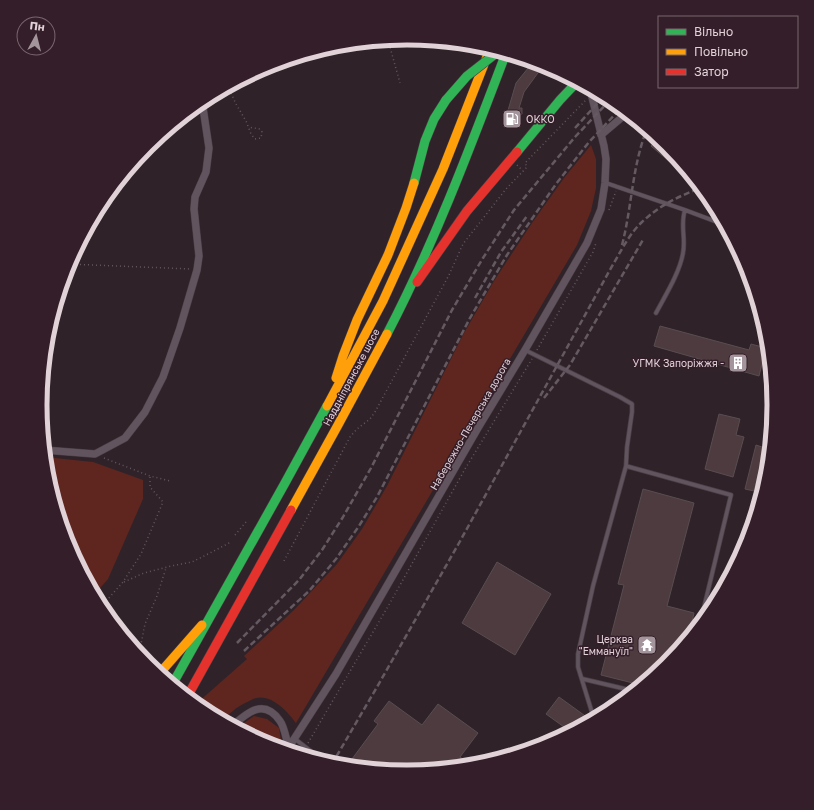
<svg xmlns="http://www.w3.org/2000/svg" width="814" height="810" font-family="'Golos Text',sans-serif">
	<rect width="100%" height="100%" fill="#2f2329"/>
	<path fill="#5f261f" d="M591 145 596 159V188L591 211 577 245 296 723C288 712 272 694 256 698 252 699 248 702 245 703 237 707 228 714 223 721L203 710 196 704 247 659 244 656 294 610 337 564 362 529 387 486 464 333 494 281 532 223 564 178Z
		M45 457 93 462 143 480V499L108 579 94 595 68 545 47 476Z
		M254 716 267 719 279 728 281 740 278 747 266 744 237 728Z"/>
	<path fill="#4e3b40" stroke="#584d50" d="M533 62 541 64 543 66 524 92 519 108H522V114L510 126 504 124 516 83Z
		M658 138 667 146 692 176 689 178 651 146Z
		M660 326 749 350 751 344 766 348 759 376 654 346Z
		M719 414 740 419 736 435 744 437 733 477 705 469Z
		M756 445 765 448 754 491 745 489Z
		M643 489 694 503 667 606 694 613 688 639 666 665 641 685 601 675 624 585 618 584Z
		M497 562 551 594 515 655 462 623Z
		M559 697 588 718 583 725 571 732 546 714Z
		M389 701 422 725 438 704 478 733 460 757 472 766 407 772 364 768 352 759 378 724 374 721Z"/>
	<g fill="none" stroke-linecap="round" stroke-linejoin="round">
		<defs>
			<path id="lane" d="M606 183 685 210 725 225
				M656 313C665 296 680 272 683 253 686 239 680 224 685 210
				M525 350 620 397 632 404V412L627 447 626 466 593 586 578 654V667L594 719
				M626 466 731 495 700 624
				M583 679 634 691
				M295 739 317 756 329 763"/>
			<path id="street" d="M601 135 627 113
				M44 450 95 454 125 438 145 412 163 377 180 328 197 270 199 256 194 209 195 197 206 172 209 148 202 101
				M232 726C248 712 264 698 280 721 285 728 286 740 289 748
				M287 750 336 674 478 428 525 350 587 243 601 209 605 183 606 159 604 146 590 89"/>
			<path id="fast" d="M517 152 560 100 577 82
				M414 183 425 141 434 119 446 100
				M387 334C434 244 470 148 506 53
				M172 685 285 483 327 406"/>
			<path id="slow" d="M336 378 343 356 357 320 388 255 406 208 414 183
				M327 406 383 301 443 169 490 49
				M291 510 338 425 387 334
				M159 674 202 625"/>
			<path id="jam" d="M417 282 467 211 517 152
				M187 697 291 510"/>
		</defs>
		<use href="#lane" stroke="#4b4045" stroke-width="5"/>
		<use href="#street" stroke="#4b4045" stroke-width="8"/>
		<use href="#fast" stroke="#4b4045" stroke-width="10"/>
		<use href="#slow" stroke="#4b4045" stroke-width="10"/>
		<use href="#jam" stroke="#4b4045" stroke-width="10"/>
		<path stroke="#63585f" stroke-width="1.5" stroke-dasharray="1 3" stroke-linecap="butt" d="M388 40 400 83
			M225 88 231 93 236 104 246 121 251 134 255 139 261 138 262 132 260 129 248 127
			M517 165 523 171
			M609 210 616 191
			M68 264 191 269
			M537 350 593 252 596 243
			M104 458 150 476 170 481
			M235 535 246 522
			M284 561 350 437 357 429 370 419 375 412 449 275 463 244 506 189 527 167 525 163 586 100
			M124 582 144 573 171 566 192 562 210 553 231 542
			M101 607 123 582 141 554 163 502 150 487V476
			M139 654 145 624 157 596 166 568
			M308 743 390 603 465 469 532 359"/>
		<use href="#lane" stroke="#62545f" stroke-width="3.5"/>
		<use href="#street" stroke="#62545f" stroke-width="7"/>
		<use href="#fast" stroke="#30b455" stroke-width="9"/>
		<use href="#slow" stroke="#ff9f0a" stroke-width="9"/>
		<use href="#jam" stroke="#e5322d" stroke-width="9"/>
		<path stroke="#655a61" stroke-width="2.5" stroke-dasharray="6 3" stroke-linecap="butt" d="M575 128 604 96
			M622 245C632 207 632 166 647 129
			M475 298 501 252 527 216
			M544 398 570 365 644 238
			M237 643 299 580 322 550 343 517 371 468 452 310 483 258 514 210 575 137 610 100
			M244 651 309 591 336 559 359 526 377 497 470 318 507 255 556 184 589 142 621 108
			M332 764 377 687 459 543 611 268C620 253 629 234 642 222 660 205 679 196 701 188"/>
		<defs>
			<path id="fast-bridge" d="M446 100 467 76 499 51"/>
		</defs>
		<use href="#fast-bridge" stroke="#4b4045" stroke-width="10" stroke-linecap="butt"/>
		<use href="#fast-bridge" stroke="#30b455" stroke-width="9"/>
	</g>
	<defs>
		<symbol id="fuel-square" viewBox="-11 -11 22 22"><rect x="-9" y="-9" width="18" height="18" rx="4" fill="#a3959b" stroke="#341e29"/><path d="M-5.5-6h7V0h2V4h1.3V-2.5L3-4.5l.8-.8L6-3V5H2.5V1h-1V6h-7ZM-4.2-4.7v3.2H.2V-4.7Z" fill="#fff"/></symbol>
		<symbol id="building-square" viewBox="-11 -11 22 22"><rect x="-9" y="-9" width="18" height="18" rx="4" fill="#a3959b" stroke="#341e29"/><path d="M-4-6H4V6H1V3H-1V6H-4ZM-2.5-4.3h1.7v1.8h-1.7ZM.8-4.3h1.7v1.8H.8ZM-2.5-1h1.7V.8h-1.7ZM.8-1h1.7V.8H.8Z" fill="#fff"/></symbol>
		<symbol id="temple-square" viewBox="-11 -11 22 22"><rect x="-9" y="-9" width="18" height="18" rx="4" fill="#a3959b" stroke="#341e29"/><path d="M0-6L5-2H3V0L6.5 2.5H4V6H1.5V3h-3V6H-4V2.5H-6.5L-3 0V-2H-5Z" fill="#fff"/></symbol>
	</defs>
	<g fill-rule="evenodd">
		<use href="#fuel-square" x="501" y="108" width="22" height="22"/>
		<use href="#building-square" x="727" y="352" width="22" height="22"/>
		<use href="#temple-square" x="636" y="634" width="22" height="22"/>
	</g>
	<g text-anchor="middle" dominant-baseline="central" stroke-width="3" stroke-linejoin="round" paint-order="stroke">
		<g font-size="10" fill="#e1d2d8" stroke="#341e29" text-anchor="end">
			<text x="526" y="119" text-anchor="start">ОККО</text>
			<text x="724" y="363">УГМК Запоріжжя -</text>
			<text x="633" y="639">Церква<tspan x="633" dy="12">"Еммануїл"</tspan></text>
		</g>
		<g font-size="10" fill="#e1d2d8" stroke="#341e29">
			<text transform="translate(351 377) rotate(-62)">Наддніпрянське шосе</text>
			<text transform="translate(470 424) rotate(-60)">Набережно-Печерська дорога</text>
		</g>
	</g>
	<path d="M0 0H814V810H0ZM47 405a360 360 0 1 1 720 0a360 360 0 1 1-720 0Z" fill="#341e29" fill-rule="evenodd"/>
	<path fill="none" stroke="#e1d2d8" stroke-width="5" d="M47 405a360 360 0 1 1 720 0a360 360 0 1 1-720 0Z"/>
	<rect x="658" y="16" width="140" height="72" fill="#341e29" stroke="#79666f"/>
	<rect x="666" y="29" width="20" height="6" fill="#30b455" stroke="#79666f"/>
	<text x="694" y="36" font-size="12" fill="#e1d2d8">Вільно</text>
	<rect x="666" y="49" width="20" height="6" fill="#ff9f0a" stroke="#79666f"/>
	<text x="694" y="56" font-size="12" fill="#e1d2d8">Повільно</text>
	<rect x="666" y="69" width="20" height="6" fill="#e5322d" stroke="#79666f"/>
	<text x="694" y="76" font-size="12" fill="#e1d2d8">Затор</text>
	<g transform="translate(36 36) rotate(7)"><circle r="19" fill="#341e29" stroke="#79666f"/>
	<path d="M0-3L7 15L0 10L-7 15Z" fill="#a3959b"/>
	<text y="-6" font-size="11" font-weight="bold" text-anchor="middle" fill="#e1d2d8">Пн</text>
	</g>
</svg>
